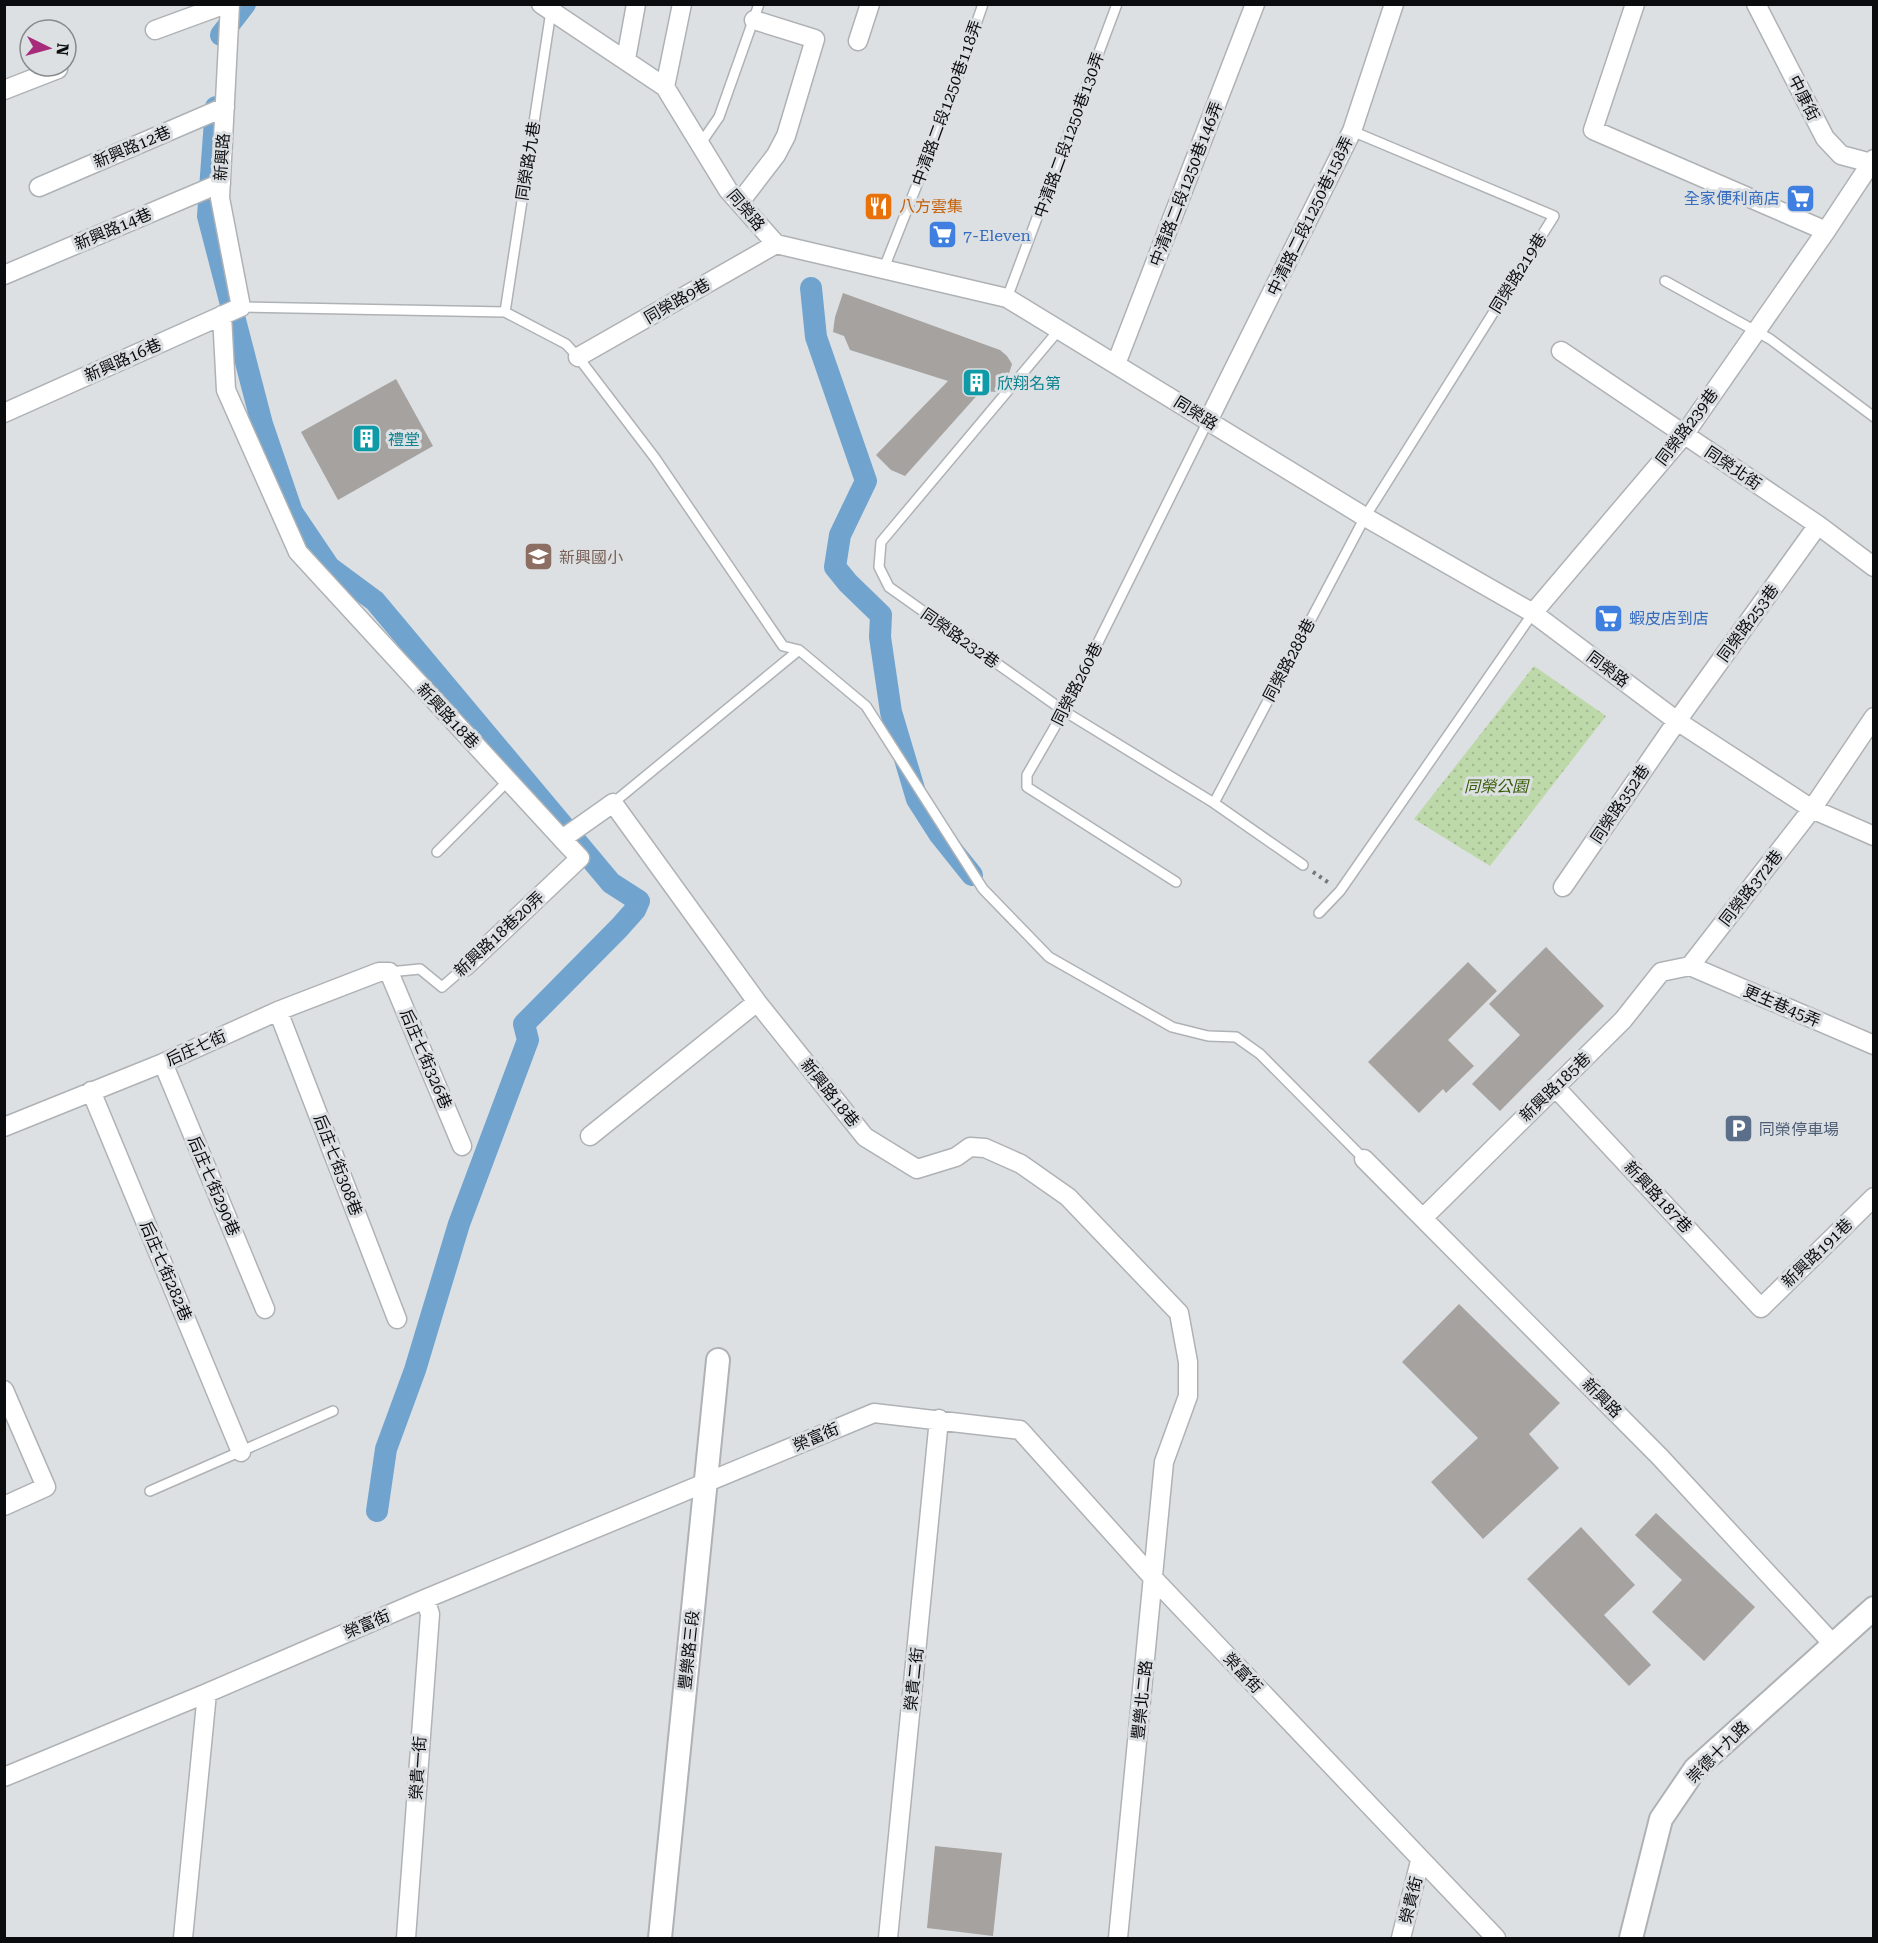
<svg xmlns="http://www.w3.org/2000/svg" width="1878" height="1943" font-family="'Roboto Serif','Noto Sans TC',serif">
	<defs>
		<pattern id="park-dots" width="8" height="8" patternUnits="userSpaceOnUse" patternTransform="scale(1.5)"><rect width="8" height="8" fill="#bed9a9"/><path d="M2 2h.1M6 6h.1" fill="none" stroke="#a2b990" stroke-width="1.8" stroke-linecap="round"/></pattern>
	</defs>
	<rect width="100%" height="100%" fill="#dce0e3"/>
	<path fill="url(#park-dots)" d="M1534 666 1606 716 1490 866 1414 819Z"/>
	<g fill="none" stroke-linecap="round" stroke-linejoin="round">
		<path stroke="#70a4cf" stroke-width="22" d="M221 35 245 4
			M216 107 208 216 262 424 292 512 329 567 375 601 611 883 639 901 635 910 619 928 524 1024 528 1040 459 1224 415 1370 386 1449 377 1511
			M811 288 816 337 866 481 840 535 835 567 848 583 881 615 880 637 891 712 917 799 940 835 972 875"/>
	</g>
	<path fill="#a5a29f" d="M843 293 1000 350 1007 356 1012 364 1006 383 998 392 981 391 905 476 891 470 876 455 948 381 850 350 844 336 833 332 835 317Z
		M396 379 433 446 338 500 301 432Z
		M1546 947 1604 1006 1500 1111 1472 1084 1520 1035 1489 1004Z
		M1468 962 1497 991 1448 1040 1474 1066 1446 1093 1443 1089 1419 1113 1368 1062Z
		M1459 1304 1560 1403 1529 1434 1559 1468 1483 1539 1431 1482 1478 1438 1402 1362Z
		M1656 1513 1755 1607 1704 1661 1652 1612 1682 1580 1635 1535Z
		M1581 1527 1635 1585 1604 1615 1651 1665 1629 1686 1527 1579Z
		M935 1846 1002 1853 993 1936 927 1928Z"/>
	<g fill="none" stroke-linecap="round" stroke-linejoin="round">
		<defs>
			<path id="service" d="M701 143 719 117 759 4
				M884 268 945 114 983 4
				M1665 281 1770 339 1874 417
				M1007 298 1117 4
				M241 307 505 312 566 344 578 357 655 458 783 646 799 650 866 706 983 889 1049 957 1172 1027 1208 1036 1236 1037 1260 1054 1364 1159
				M505 312 551 11
				M1058 331 881 542 879 567 889 587 1064 711 1214 803 1303 865
				M613 803 799 650
				M1214 803 1365 517 1554 216 1352 131
				M437 852 508 781
				M1176 882 1027 787V775L1064 711 1208 421
				M1319 913 1340 891 1533 613
				M389 972 420 969 442 987 465 967
				M150 1491 333 1411"/>
			<path id="minor" d="M541 4 665 87 728 190 776 244 1007 298 1365 517 1533 613 1677 721 1812 809 1874 836
				M1635 4 1593 130 1826 231 1871 163
				M1756 4 1825 138 1841 155 1871 163 1874 159
				M155 30 226 4
				M858 41 870 4
				M626 59 636 4
				M665 87 682 4
				M4 90 58 69
				M39 187 225 107
				M740 202 776 155 786 136 815 39 754 20
				M4 275 221 183
				M222 315 226 390 298 552 562 839 613 803 757 1002 865 1137 917 1169 956 1157 970 1147 985 1148 1021 1164 1068 1197 1179 1313 1188 1362V1396L1164 1462 1118 1938
				M1561 351 1818 525 1874 567
				M578 357 776 244
				M1116 364 1255 4
				M4 413 241 307 220 198 230 4
				M1208 421 1352 131 1394 4
				M1533 613 1684 435 1826 231
				M1563 887 1677 721 1818 525
				M1690 966 1812 809 1874 717
				M1690 966 1874 1045
				M465 967 580 858 562 839
				M278 1011 397 1319
				M163 1063 265 1309
				M1555 1087 1761 1308 1874 1197
				M91 1091 241 1452
				M4 1127 163 1063 278 1011 379 972H389L462 1146
				M590 1136 757 1002
				M1364 1159 1660 1457 1833 1644
				M1423 1218 1623 1020 1661 972 1690 966
				M4 1390 46 1487 4 1506
				M4 1777 207 1693
				M183 1938 207 1693 425 1599 874 1413 1020 1430 1154 1579 1496 1938
				M406 1938 430 1614 425 1599
				M888 1938 939 1419
				M1401 1938 1420 1861"/>
			<path id="tertiary" d="M660 1938 718 1360
				M1631 1938 1661 1819 1695 1769 1874 1608"/>
		</defs>
		<use href="#service" stroke="#afb2b5" stroke-width="12"/>
		<use href="#minor" stroke="#afb2b5" stroke-width="21"/>
		<use href="#tertiary" stroke="#afb2b5" stroke-width="26"/>
		<path stroke="#757779" stroke-width="4" stroke-dasharray="3 4.5" stroke-linecap="butt" d="M1313 872 1329 883"/>
		<use href="#service" stroke="#fff" stroke-width="9"/>
		<use href="#minor" stroke="#fff" stroke-width="18"/>
		<use href="#tertiary" stroke="#fff" stroke-width="22"/>
	</g>
	<defs>
		<symbol id="supermarket-square" viewBox="-11 -11 22 22"><rect x="-9" y="-9" width="18" height="18" rx="4" fill="#3f7fe0" stroke="#dce0e3"/><path d="M-6-5.5h2.5l.6 2H6L4.5 2H-2.5L-4.4-4H-6ZM-1.5 3.2a1.3 1.3 0 1 0 .1 0ZM3 3.2a1.3 1.3 0 1 0 .1 0Z" fill="#fff"/></symbol>
		<symbol id="restaurant-square" viewBox="-11 -11 22 22"><rect x="-9" y="-9" width="18" height="18" rx="4" fill="#e8710a" stroke="#dce0e3"/><path d="M-5-6h1v4h1v-4h1v4h1v-4h1v5L-1.5 .5V6h-2V.5L-5-1ZM5-6V6H3V1.5H1.5Q1.5-4 5-6Z" fill="#fff"/></symbol>
		<symbol id="building-square" viewBox="-11 -11 22 22"><rect x="-9" y="-9" width="18" height="18" rx="4" fill="#0f9aa8" stroke="#dce0e3"/><path d="M-4-6H4V6H1V3H-1V6H-4ZM-2.5-4.3h1.7v1.8h-1.7ZM.8-4.3h1.7v1.8H.8ZM-2.5-1h1.7V.8h-1.7ZM.8-1h1.7V.8H.8Z" fill="#fff"/></symbol>
		<symbol id="school-square" viewBox="-11 -11 22 22"><rect x="-9" y="-9" width="18" height="18" rx="4" fill="#8d6e63" stroke="#dce0e3"/><path d="M0-5L7-2L0 1L-7-2ZM-4 1L0 2.5L4 1V4Q0 6-4 4Z" fill="#fff"/></symbol>
		<symbol id="parking-square" viewBox="-11 -11 22 22"><rect x="-9" y="-9" width="18" height="18" rx="4" fill="#5c6f8a" stroke="#dce0e3"/><path d="M-3.5-5.5H1a3.5 3.5 0 0 1 0 7H-1V5.5H-3.5ZM-1-3.4V-.6H.8a1.4 1.4 0 0 0 0-2.8Z" fill="#fff"/></symbol>
	</defs>
	<g fill-rule="evenodd">
		<use href="#supermarket-square" x="1784" y="182" width="33" height="33"/>
		<use href="#restaurant-square" x="862" y="190" width="33" height="33"/>
		<use href="#supermarket-square" x="926" y="218" width="33" height="33"/>
		<use href="#building-square" x="960" y="366" width="33" height="33"/>
		<use href="#building-square" x="350" y="422" width="33" height="33"/>
		<use href="#school-square" x="522" y="540" width="33" height="33"/>
		<use href="#supermarket-square" x="1592" y="602" width="33" height="33"/>
		<use href="#parking-square" x="1722" y="1112" width="33" height="33"/>
	</g>
	<g text-anchor="middle" dominant-baseline="central" stroke-width="6" stroke-linejoin="round" paint-order="stroke">
		<g font-size="16" fill="#0b0c0d" stroke="#dce0e3">
			<text transform="translate(1804 98) rotate(63)">中康街</text>
			<text transform="translate(947 103) rotate(-70)">中清路二段1250巷118弄</text>
			<text transform="translate(1069 135) rotate(-70)">中清路二段1250巷130弄</text>
			<text transform="translate(132 147) rotate(-23)">新興路12巷</text>
			<text transform="translate(222 157) rotate(-86)">新興路</text>
			<text transform="translate(528 161) rotate(-81)">同榮路九巷</text>
			<text transform="translate(1186 184) rotate(-69)">中清路二段1250巷146弄</text>
			<text transform="translate(746 210) rotate(50)">同榮路</text>
			<text transform="translate(1310 216) rotate(-64)">中清路二段1250巷158弄</text>
			<text transform="translate(113 229) rotate(-23)">新興路14巷</text>
			<text transform="translate(1518 273) rotate(-58)">同榮路219巷</text>
			<text transform="translate(677 301) rotate(-30)">同榮路9巷</text>
			<text transform="translate(123 360) rotate(-24)">新興路16巷</text>
			<text transform="translate(1196 413) rotate(32)">同榮路</text>
			<text transform="translate(1687 427) rotate(-53)">同榮路239巷</text>
			<text transform="translate(1733 468) rotate(34)">同榮北街</text>
			<text transform="translate(1748 623) rotate(-54)">同榮路253巷</text>
			<text transform="translate(960 638) rotate(35)">同榮路232巷</text>
			<text transform="translate(1289 660) rotate(-62)">同榮路288巷</text>
			<text transform="translate(1608 669) rotate(37)">同榮路</text>
			<text transform="translate(1077 684) rotate(-63)">同榮路260巷</text>
			<text transform="translate(448 716) rotate(47)">新興路18巷</text>
			<text transform="translate(1620 804) rotate(-56)">同榮路352巷</text>
			<text transform="translate(1751 888) rotate(-52)">同榮路372巷</text>
			<text transform="translate(499 934) rotate(-43)">新興路18巷20弄</text>
			<text transform="translate(1782 1006) rotate(23)">更生巷45弄</text>
			<text transform="translate(196 1048) rotate(-24)">后庄七街</text>
			<text transform="translate(426 1059) rotate(67)">后庄七街326巷</text>
			<text transform="translate(1555 1087) rotate(-44)">新興路185巷</text>
			<text transform="translate(830 1093) rotate(51)">新興路18巷</text>
			<text transform="translate(338 1165) rotate(69)">后庄七街308巷</text>
			<text transform="translate(214 1186) rotate(67)">后庄七街290巷</text>
			<text transform="translate(1658 1197) rotate(47)">新興路187巷</text>
			<text transform="translate(1817 1253) rotate(-44)">新興路191巷</text>
			<text transform="translate(166 1271) rotate(67)">后庄七街282巷</text>
			<text transform="translate(1602 1398) rotate(45)">新興路</text>
			<text transform="translate(816 1437) rotate(-23)">榮富街</text>
			<text transform="translate(367 1624) rotate(-23)">榮富街</text>
			<text transform="translate(689 1650) rotate(-84)">豐樂路三段</text>
			<text transform="translate(1243 1673) rotate(47)">榮富街</text>
			<text transform="translate(914 1679) rotate(-84)">榮貴二街</text>
			<text transform="translate(1142 1700) rotate(-84)">豐樂北二路</text>
			<text transform="translate(1718 1752) rotate(-45)">崇德十九路</text>
			<text transform="translate(418 1768) rotate(-86)">榮貴一街</text>
			<text transform="translate(1411 1900) rotate(-76)">榮貴街</text>
		</g>
		<g font-size="16" fill="#366cbe" stroke="#dce0e3" text-anchor="start">
			<text x="1780" y="198" text-anchor="end">全家便利商店</text>
			<text x="963" y="235">7-Eleven</text>
			<text x="1629" y="618">蝦皮店到店</text>
		</g>
		<g font-size="16" fill="#c56008" stroke="#dce0e3" text-anchor="start">
			<text x="899" y="206">八方雲集</text>
		</g>
		<g font-size="16" fill="#0d838f" stroke="#dce0e3" text-anchor="start">
			<text x="997" y="383">欣翔名第</text>
			<text x="388" y="439">禮堂</text>
		</g>
		<g font-size="16" fill="#785e54" stroke="#dce0e3" text-anchor="start">
			<text x="559" y="557">新興國小</text>
		</g>
		<g font-size="16" font-style="italic" fill="#375b05" stroke="#dce0e3">
			<text x="1496" y="786">同榮公園</text>
		</g>
		<g font-size="16" fill="#4e5e75" stroke="#dce0e3" text-anchor="start">
			<text x="1759" y="1129">同榮停車場</text>
		</g>
	</g>
	<rect width="1878" height="1943" fill="none" stroke="#0b0c0d" stroke-width="12"/>
	<g transform="translate(48 48) rotate(95)"><circle r="28" fill="#dce0e3" stroke="#888b8d" stroke-width="1.5"/>
	<path d="M0-4.5L10 22L0 15L-10 22Z" fill="#a72a7b"/>
	<text y="-9" font-size="16" font-weight="bold" text-anchor="middle" fill="#0b0c0d">N</text>
	</g>
</svg>
